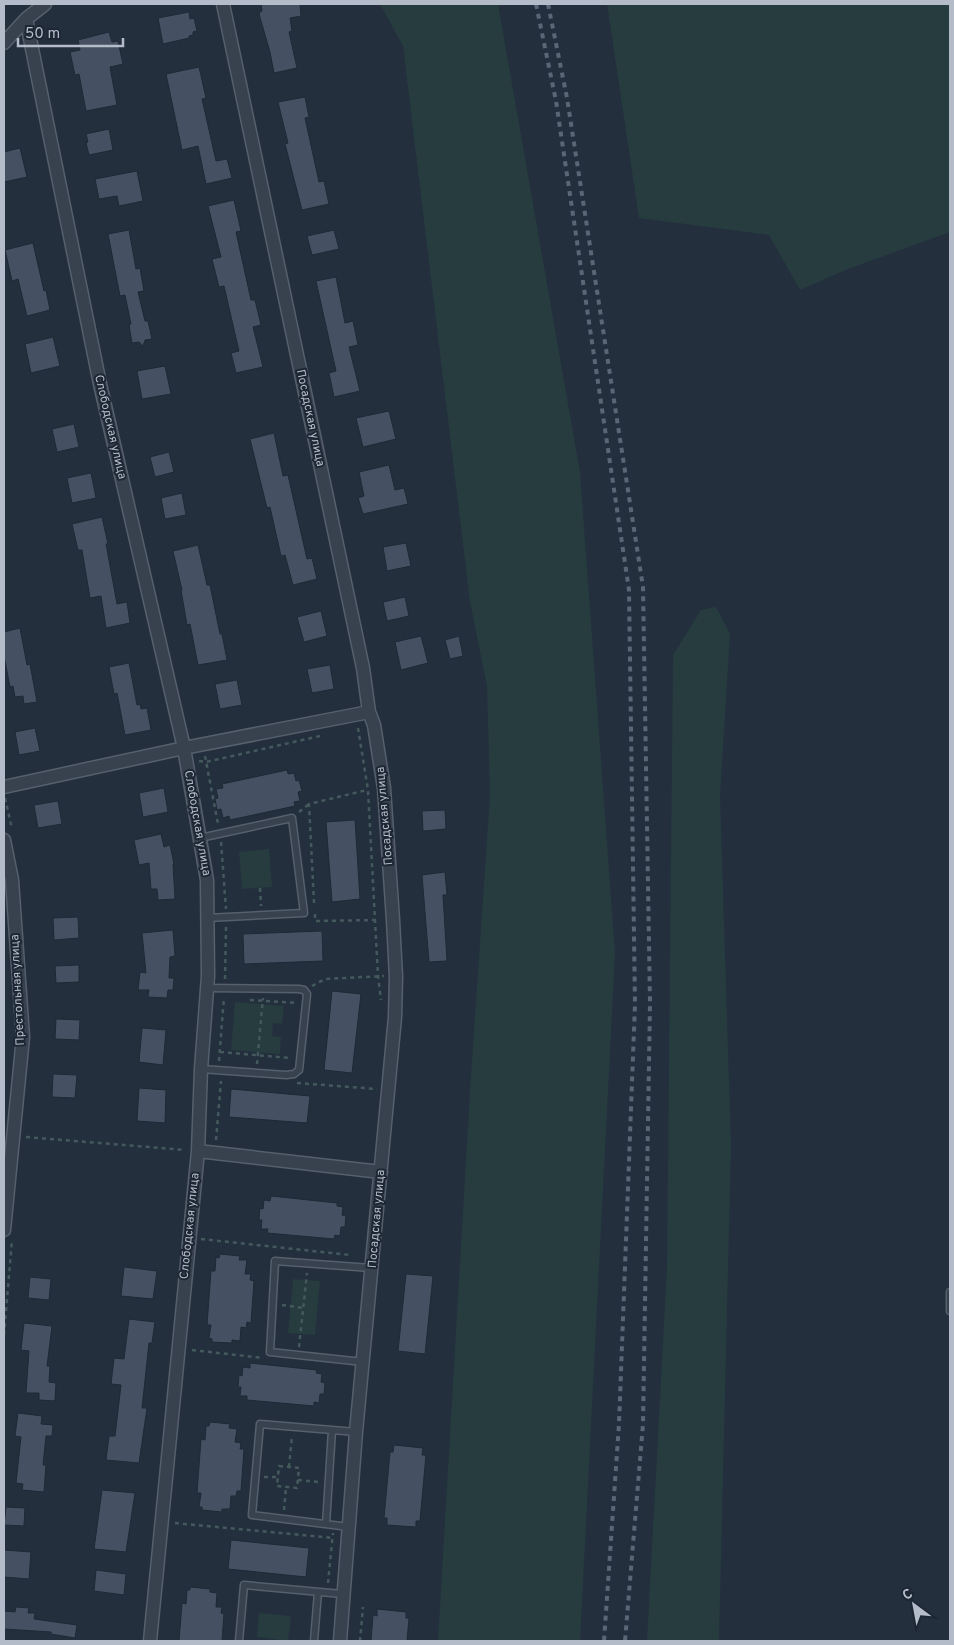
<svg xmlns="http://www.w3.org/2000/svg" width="954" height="1645" font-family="Overpass,sans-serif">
	<rect width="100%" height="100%" fill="#242f3e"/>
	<path fill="#263c3f" d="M380 4H498L580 472 615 953 580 1641H438L470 1091 490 795 487 686 470 602 403 46Z
		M607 4H950V232L848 269 800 290 769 235 639 218Z
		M716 607 730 634 720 796 731 1145 719 1641H647L667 1267 673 655 701 610Z
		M269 849 272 887 242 889 239 852Z
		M235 1002 284 1006 282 1024 273 1023 272 1036 281 1037 280 1054 231 1050Z
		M293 1279 320 1281 315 1335 288 1333Z
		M259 1613 291 1616 288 1641 257 1637Z"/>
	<path fill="#455162" stroke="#1f2835" d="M261 4H300L301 16 290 18 292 31 289 32 297 68 274 73 270 52 259 14 260 12 262 11Z
		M189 12 190 19 194 18 197 31 193 32V35L189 36V38L163 44 158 18Z
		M109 32 112 42 118 41 123 64 110 67 117 105 86 111 79 74 75 75 70 52 80 50 78 40Z
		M199 67 206 98 202 99 216 161 227 159 232 178 206 184 198 146 182 150 166 74Z
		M305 97 309 117 305 118 319 182 324 181 329 204 302 210 285 144 288 143 278 102Z
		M109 129 113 150 89 155 86 143 88 142 86 134Z
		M20 148 27 177 4 182V152Z
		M137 171 143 201 119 206 117 196 99 199 95 179Z
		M234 200 241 231 236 232 251 300H255L261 325 253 327 263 367 236 373 231 353 239 351 224 286 219 287 212 259 221 257 208 206Z
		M129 230 136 269 140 268 144 291 138 292 145 321H148L152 339 145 340 143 346 139 342 132 343 129 325 131 324 125 295 120 296 108 234Z
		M334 230 339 249 312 255 307 236Z
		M33 243 44 291 46 290 50 310 27 316 18 279 12 281 5 250Z
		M336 277 345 323 353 321 358 345 349 347 360 391 334 397 329 373 336 371 316 281Z
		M53 337 60 366 31 373 25 344Z
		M165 366 171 394 142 399 137 371Z
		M389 411 396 439 363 447 356 418Z
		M74 424 79 447 57 452 52 429Z
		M274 433 283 476 288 475 307 559 312 558 317 579 293 585 285 555 281 556 270 507 267 508 250 439Z
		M169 452 174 472 155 477 150 457Z
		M389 465 395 490 404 488 408 504 363 514 358 498 364 496 359 472Z
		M91 473 96 498 72 503 67 478Z
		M182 493 186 515 165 519 161 498Z
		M102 517 108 544H106L117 604 127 602 130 623 106 628 101 596 90 598 82 550H78L72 524Z
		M406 543 411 566 387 571 383 547Z
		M198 545 207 585H210L220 634H222L227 660 198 665 190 624 187 625 181 590H182L173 551Z
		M405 597 409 616 387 621 383 602Z
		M321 611 327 636 304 642 297 617Z
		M20 628 27 665 30 664 37 702 24 704 23 696 15 697 13 686 10 687 4 656V632Z
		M421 636 428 663 401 670 395 642Z
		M459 636 463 656 450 659 445 640Z
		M129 663 137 705 140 704 141 709 147 708 151 730 125 735 117 693 114 694 109 667Z
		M330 665 334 689 312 693 307 669Z
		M237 680 242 705 220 709 215 684Z
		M35 728 40 751 19 755 15 732Z
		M287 770 288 774 294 773 296 781 299 780 302 791 298 792 300 801 294 802 295 806 230 820 229 816 223 818 221 809 217 810 215 799 218 798 216 789 223 788 222 784Z
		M164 788 168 812 143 817 139 793Z
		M58 801 62 824 38 828 34 805Z
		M445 810 446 829 423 831 422 811Z
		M355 820 360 899 332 902 326 822Z
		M161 834 164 847 170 845 174 864H173L175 899 158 900 157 889H151L149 863 139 865 134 840Z
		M445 872 447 895H443L447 961 429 962 422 875Z
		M78 917 79 938 54 940 53 918Z
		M173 930 175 956 170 957 169 978H174L173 990H168L167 998 148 997 149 990H138L140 972 146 973 142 933Z
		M322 931 323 961 244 964 243 934Z
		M79 965V982L56 983 55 966Z
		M332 991 361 994 352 1073 324 1070Z
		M56 1019 80 1020 79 1040 55 1039Z
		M142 1028 166 1030 163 1065 139 1062Z
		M53 1074 77 1075 75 1098 52 1097Z
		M139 1088 166 1090 165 1123 137 1121Z
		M231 1089 310 1096 307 1123 229 1117Z
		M271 1196 337 1203V1206L343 1207 342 1215 346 1216 345 1227H341L340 1236 335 1235 334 1239 267 1233 268 1229H261L262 1220H259L260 1208 263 1209 264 1200 270 1201Z
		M220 1254 240 1256 239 1260H247L245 1274H251L250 1280 254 1281 251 1323 247 1322 246 1328 241 1327 240 1341 232 1340V1343L212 1342V1339L209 1338 211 1325H207L211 1271H215L216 1257 219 1258Z
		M124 1267 157 1271 153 1299 121 1296Z
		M406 1274 433 1276 425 1354 398 1351Z
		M30 1277 51 1279 49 1300 28 1298Z
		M129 1319 155 1322 152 1343H149L142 1408H147L139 1463 106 1460 109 1436H115L121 1385 111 1384 114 1358 124 1359Z
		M24 1323 52 1326 47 1366H50L49 1382 56 1383 55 1401 39 1400V1393H26L29 1351 21 1350Z
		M250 1363 317 1370 316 1373 322 1374 321 1382 325 1383 324 1394H320L319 1403 314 1402V1406L247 1400V1396H240L241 1387H238L239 1375 242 1376 243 1367 250 1368Z
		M18 1413 42 1416 41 1424 53 1425 52 1436H46L43 1465H46L44 1492 22 1490 23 1484 16 1483 21 1437 15 1436Z
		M210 1422 230 1424 229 1428 237 1429 235 1442 241 1443 240 1449H244L241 1491H237L236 1496H231L230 1509H222V1512L202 1510V1507H199L201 1493H197L201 1439 205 1440 206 1426H209Z
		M394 1445 423 1448 422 1455H426L420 1521H416V1527L387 1525V1518H384L390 1452H393Z
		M102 1490 135 1493 126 1552 94 1549Z
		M6 1507 25 1508 24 1526 4 1525Z
		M231 1540 309 1548 306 1577 228 1569Z
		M4 1550 31 1552 29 1579 4 1577Z
		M96 1570 126 1574 124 1595 94 1591Z
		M190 1587 210 1589V1592L217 1593 216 1607H222L221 1613 224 1614 222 1641H179L182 1603 186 1604 187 1590H190Z
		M16 1607 29 1608 28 1613H35L34 1619 77 1625 75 1638 51 1634V1632L4 1629V1611L15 1612Z
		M377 1609 406 1612V1618H409L407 1641H371L373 1615 377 1616Z"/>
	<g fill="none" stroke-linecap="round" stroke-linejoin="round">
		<defs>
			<path id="lane" d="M200 838 292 818 304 913 207 918
				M201 1069 286 1075 294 1074 299 1070 307 994 304 990 299 989 207 988
				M950 1292V1311
				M363 1362 270 1352 275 1261 371 1268
				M326 1524 332 1430
				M349 1527 252 1515 260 1424 356 1432
				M239 1641 244 1585 342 1594
				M314 1641 318 1592"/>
			<path id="street" d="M223 4 363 668 369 712 374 725 384 788 393 920 396 977 395 1017 356 1432 340 1641
				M26 19 100 384 184 748 207 880 208 976 201 1069 198 1151 150 1641
				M4 43 26 19 45 4
				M4 787 184 748 369 712
				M4 840 12 880 23 1037 4 1230
				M198 1151 381 1172"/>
		</defs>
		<use href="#lane" stroke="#565f6c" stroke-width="9"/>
		<use href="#street" stroke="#565f6c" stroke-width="15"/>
		<path stroke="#44595c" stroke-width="2.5" stroke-dasharray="4 4" stroke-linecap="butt" d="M358 728 368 790 378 976 381 1000
			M205 756 218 824
			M199 761 206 762 320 736
			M5 798 12 829
			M299 812 309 804
			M221 842 226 909
			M260 888 261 906
			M314 903 309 804 367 790
			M315 914V921L380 920
			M225 979 226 927
			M312 986 325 979 384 976
			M250 1000 297 1003
			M220 1052 290 1058
			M219 1061 224 997
			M257 1064 263 998
			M297 1083 377 1089
			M26 1137 185 1150
			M216 1140 221 1081
			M201 1239 350 1255
			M282 1305 304 1308
			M4 1335 12 1240
			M299 1347 307 1273
			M192 1350 263 1358
			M279 1466 299 1468 297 1488 277 1486Z
			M289 1467 292 1436
			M264 1477H278
			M298 1480 319 1482
			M284 1510 286 1488
			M175 1523 333 1538
			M328 1583 333 1533
			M360 1641 363 1607"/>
		<use href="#lane" stroke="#38414e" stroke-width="6"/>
		<use href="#street" stroke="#38414e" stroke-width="12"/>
		<path stroke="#5a6575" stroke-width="4" stroke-dasharray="5 5" stroke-linecap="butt" d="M536 4 556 101 629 590 635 1004 619 1424 604 1641
			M548 4 567 98 643 587 650 1003 643 1424 625 1641"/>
	</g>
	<g text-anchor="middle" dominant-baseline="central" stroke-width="4" stroke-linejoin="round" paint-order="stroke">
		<g font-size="12" fill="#b4bcc9" stroke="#1d2633">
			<text transform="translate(310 418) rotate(78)">Посадская улица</text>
			<text transform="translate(110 427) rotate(77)">Слободская улица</text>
			<text transform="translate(385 816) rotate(-95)">Посадская улица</text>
			<text transform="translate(197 823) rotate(80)">Слободская улица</text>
			<text transform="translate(18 990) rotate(-93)">Престольная улица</text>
			<text transform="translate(377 1219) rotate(-85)">Посадская улица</text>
			<text transform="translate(190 1226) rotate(-84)">Слободская улица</text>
		</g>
	</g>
	<rect width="954" height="1645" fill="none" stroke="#b4bcc9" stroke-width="10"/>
	<g transform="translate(914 1605) rotate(328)" stroke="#1d2633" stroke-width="4" paint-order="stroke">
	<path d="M0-4L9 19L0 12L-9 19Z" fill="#b4bcc9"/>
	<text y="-8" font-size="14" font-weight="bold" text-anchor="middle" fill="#b4bcc9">С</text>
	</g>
	<path d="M18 38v8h105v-8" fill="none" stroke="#b4bcc9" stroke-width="2.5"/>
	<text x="25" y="38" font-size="15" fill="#b4bcc9" stroke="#1d2633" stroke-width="4" paint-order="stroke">50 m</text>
</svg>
